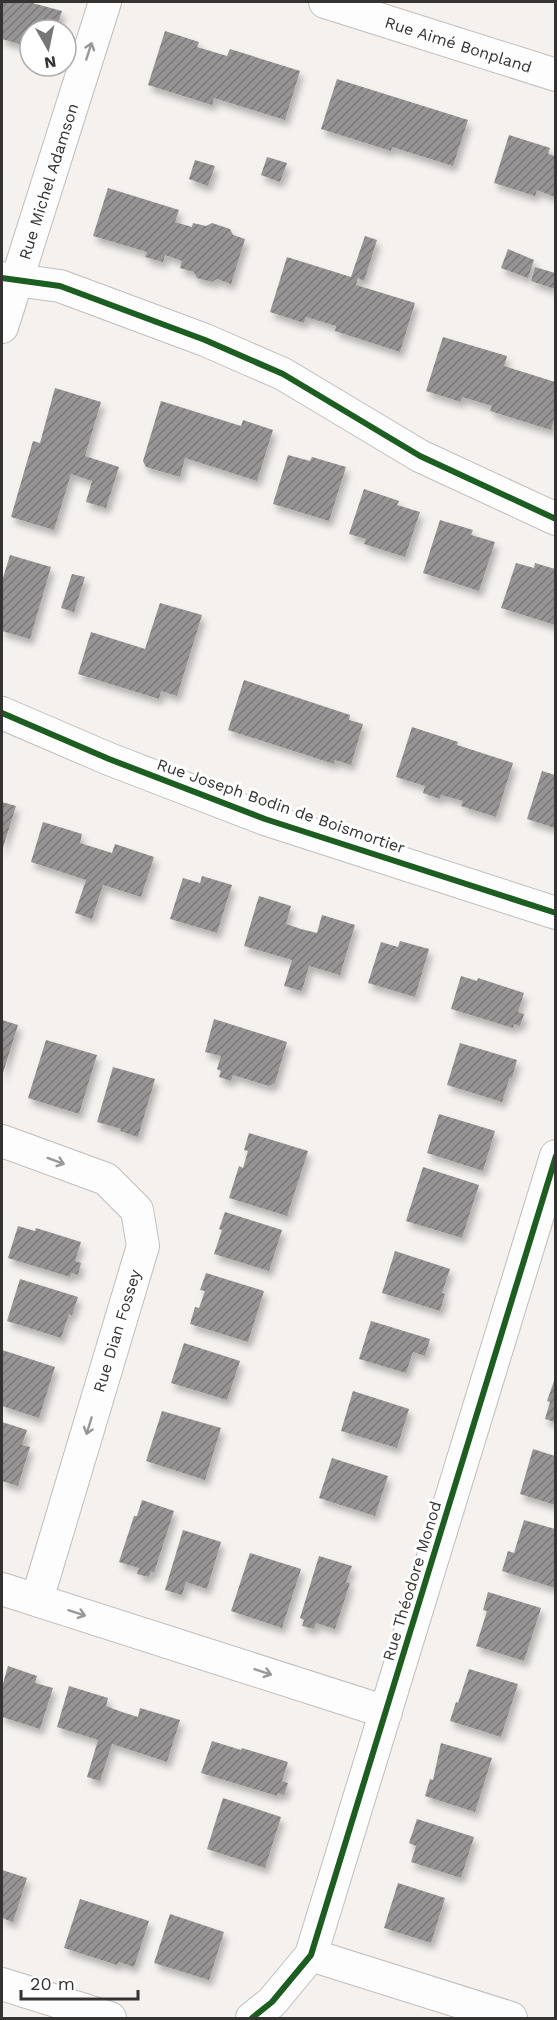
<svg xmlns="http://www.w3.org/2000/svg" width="557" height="2020" font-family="'Work Sans',sans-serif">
	<defs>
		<pattern id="building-hatch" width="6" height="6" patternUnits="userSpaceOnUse" patternTransform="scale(1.5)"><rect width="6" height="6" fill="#969494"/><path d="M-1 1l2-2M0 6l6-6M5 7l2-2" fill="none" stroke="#7b7979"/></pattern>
		<filter id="shadow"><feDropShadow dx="3.5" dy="6" stdDeviation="3" flood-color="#0004"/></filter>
	</defs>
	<rect width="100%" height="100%" fill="#f4f1ef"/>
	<path fill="url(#building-hatch)" filter="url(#shadow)" d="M2 2H29L62 11 56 30H30V47L2 39Z
		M165 31 199 42 197 47 227 56 230 49 300 71 285 120 214 98 212 105 148 85Z
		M337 79 468 120 453 166 392 147 391 151 321 129Z
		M509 135 550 148 548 154 555 156V197L537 190 535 196 494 183Z
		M267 157 287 163 280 182 261 175Z
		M195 160 215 166 208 186 189 179Z
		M108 188 179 210 175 222 192 227 193 223 206 226 212 223 230 229 233 235 245 239 231 284 217 279 212 282 197 278 194 272 180 268 182 261 165 255 163 262 145 257 147 252 93 236Z
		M365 236 377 240 364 281 358 278 356 285 415 303 400 352 335 331 336 326 306 317 304 323 270 312 287 257 351 277Z
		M508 249 534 260 528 278 501 268Z
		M535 267 555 273V289L531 281Z
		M443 337 507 356 504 366 555 382V416L551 430 490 411 492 406 462 397 461 402 426 391Z
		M55 388 101 402 85 456 119 467 106 508 86 502 92 481 71 474 54 530 11 517 33 441 40 443Z
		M161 401 241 426 243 420 273 430 257 481 185 458 180 477 146 467 143 461Z
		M288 455 310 461 312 457 346 467 329 521 273 504Z
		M364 489 399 501 397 505 420 512 405 557 364 544 366 539 349 534Z
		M440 520 473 530 471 535 495 542 479 591 423 573Z
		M10 555 51 567 30 639 2 631V578H3Z
		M516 563 534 568 535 563 555 569 554 575H555V625L501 608Z
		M72 574 85 577 74 612 61 608Z
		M160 603 202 615 177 696 161 691 159 699 78 674 91 632 145 649Z
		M244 680 350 715 349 720 363 724 351 765 335 760 334 764 228 730Z
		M412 727 458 742 457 745 513 763 496 817 461 806 463 801 441 795 440 799 423 793 425 786 396 777Z
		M542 771 555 775V828L527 819Z
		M2 802 16 806 2 851Z
		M43 822 82 834 80 843 112 853 115 844 154 857 141 897 103 885 92 919 75 913 86 880 31 862Z
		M202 876 232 885 217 933 170 919 183 878 200 883Z
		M259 896 291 906 286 924 301 929 317 933 322 915 355 925 340 975 309 966 302 991 284 986 292 960 244 946Z
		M400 941 429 949 415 997 368 983 381 942 398 947Z
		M461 976 477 981 478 978 524 993 518 1012 524 1014 520 1026 514 1024 513 1028 451 1009Z
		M214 1019 287 1042 275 1083 269 1086 233 1075 231 1081 219 1077 221 1071 217 1069 221 1056 205 1052Z
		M2 1020 18 1025 2 1076Z
		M46 1040 97 1055 79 1114 28 1098Z
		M460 1043 517 1060 512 1078 510 1077 502 1102 447 1085Z
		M113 1067 155 1079 138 1137 120 1131 121 1129 97 1122Z
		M439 1114 495 1131 483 1171 427 1153Z
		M249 1133 308 1151 287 1216 229 1198 239 1166 243 1168 248 1151 244 1150Z
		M423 1167 479 1185 462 1238 406 1221Z
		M225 1212 282 1230 269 1271 214 1254 222 1230 219 1229Z
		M18 1226 35 1231 36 1228 81 1242 75 1261 81 1263 78 1275 71 1273 70 1277 8 1258Z
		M395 1251 450 1269 442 1293 445 1294 440 1311 382 1293Z
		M206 1273 264 1291 248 1342 190 1324 195 1307 199 1308 205 1291 200 1290Z
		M20 1279 78 1297 72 1315 69 1314 61 1338 7 1321Z
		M371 1321 430 1339 425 1356 413 1352 406 1373 359 1359Z
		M184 1343 240 1361 227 1400 171 1383Z
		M2 1350 55 1367 39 1418 2 1406Z
		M554 1381 555 1382V1422L545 1419 550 1402 547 1401Z
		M353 1391 409 1409 397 1448 341 1431Z
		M162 1411 221 1428 205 1480 146 1461Z
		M2 1422 27 1430 22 1445 30 1447 18 1486 2 1481Z
		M533 1449 555 1456V1505L520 1494Z
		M332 1458 388 1476 375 1516 319 1498Z
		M142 1500 174 1511 154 1573 151 1571 149 1577 137 1574 139 1568 119 1562 134 1516H137Z
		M524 1520 555 1529V1588L502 1571 508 1551 514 1553Z
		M183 1530 221 1542 207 1589 186 1582 182 1595 165 1590Z
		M250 1553 301 1569 282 1628 231 1611Z
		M319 1556 352 1566 346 1582 350 1583 335 1629 316 1623 314 1629 302 1626 304 1620 300 1618Z
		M488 1592 541 1608 524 1661 476 1646 487 1611 483 1610Z
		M8 1666 37 1676 35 1683 53 1688 40 1729 2 1717V1687Z
		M469 1669 518 1684 501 1737 450 1721 456 1702 458 1703Z
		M69 1686 108 1698 106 1706 122 1712 138 1717 140 1708 180 1720 167 1762 112 1744 100 1781 87 1777 98 1740 57 1727Z
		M212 1741 241 1750 242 1748 288 1762 282 1781 288 1783 284 1795 278 1793 277 1796 201 1773Z
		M441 1743 492 1758 475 1812 425 1796 430 1779 433 1780Z
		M223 1798 281 1817 265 1868 207 1849Z
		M417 1819 474 1837 461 1878 411 1862 416 1846 409 1843Z
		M2 1870 27 1878 13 1922 2 1918Z
		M398 1883 445 1898 431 1943 384 1928Z
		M80 1899 149 1921 134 1967 119 1962 117 1965 64 1948Z
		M170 1914 224 1932 209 1980 154 1963Z"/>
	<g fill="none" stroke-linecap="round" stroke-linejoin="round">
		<defs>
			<g id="street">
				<path id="s1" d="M325 2 556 75"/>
				<path d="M2 278 60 286 205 340 283 374 420 456 556 519"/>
				<path id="s2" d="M2 327 105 2"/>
				<path d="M2 713 109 759 265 819 556 913"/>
				<path d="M2 1141 106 1179 137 1210 143 1246 37 1600"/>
				<path d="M2 1589 386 1712"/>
				<path d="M311 1955 511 2018"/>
				<path d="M2 1984 110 2018"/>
				<path d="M252 2018 272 2002 311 1955 556 1156"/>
			</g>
		</defs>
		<use href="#street" stroke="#c0bebd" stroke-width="34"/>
		<use href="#street" stroke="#fdfdfd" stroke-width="32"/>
		<defs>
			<path id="cycleway" d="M2 278 60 286 205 340 283 374 420 456 556 519
				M2 713 109 759 265 819 556 913
				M252 2018 272 2002 311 1955 556 1156"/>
		</defs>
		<use href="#cycleway" stroke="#fff" stroke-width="10"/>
		<use href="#cycleway" stroke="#1b5e20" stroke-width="6"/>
	</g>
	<defs><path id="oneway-shaft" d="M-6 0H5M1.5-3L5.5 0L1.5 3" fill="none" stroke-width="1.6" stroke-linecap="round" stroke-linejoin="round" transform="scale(1.5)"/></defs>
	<g stroke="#989898">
		<use href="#oneway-shaft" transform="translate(89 51) rotate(-72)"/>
		<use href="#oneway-shaft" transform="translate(56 1161) rotate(20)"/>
		<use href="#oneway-shaft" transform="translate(89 1426) rotate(107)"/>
		<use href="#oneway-shaft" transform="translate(77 1613) rotate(18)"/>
		<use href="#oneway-shaft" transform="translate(263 1672) rotate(18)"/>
	</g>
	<g text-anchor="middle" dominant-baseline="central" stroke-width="6" stroke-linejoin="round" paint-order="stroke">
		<g font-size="16" fill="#343332" stroke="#fff">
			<text stroke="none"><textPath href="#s1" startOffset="140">Rue Aimé Bonpland</textPath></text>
			<text stroke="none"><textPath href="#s2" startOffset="153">Rue Michel Adamson</textPath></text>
			<text transform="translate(281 806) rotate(19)">Rue Joseph Bodin de Boismortier</text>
			<text transform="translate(117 1331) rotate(-73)">Rue Dian Fossey</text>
			<text transform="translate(412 1581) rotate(-73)">Rue Théodore Monod</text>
		</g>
	</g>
	<rect width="557" height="2020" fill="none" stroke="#343332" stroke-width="6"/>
	<g transform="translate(48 48) rotate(171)"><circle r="28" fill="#ffffff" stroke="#aeadad" stroke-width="1.5"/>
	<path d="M0-4.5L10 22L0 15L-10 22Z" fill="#777674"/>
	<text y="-9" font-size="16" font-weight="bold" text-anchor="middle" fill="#343332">N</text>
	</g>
	<path d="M21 1990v9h117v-9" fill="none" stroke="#343332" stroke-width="3"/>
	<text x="30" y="1990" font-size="18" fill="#343332" stroke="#ffffff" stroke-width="4.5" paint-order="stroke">20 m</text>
</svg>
